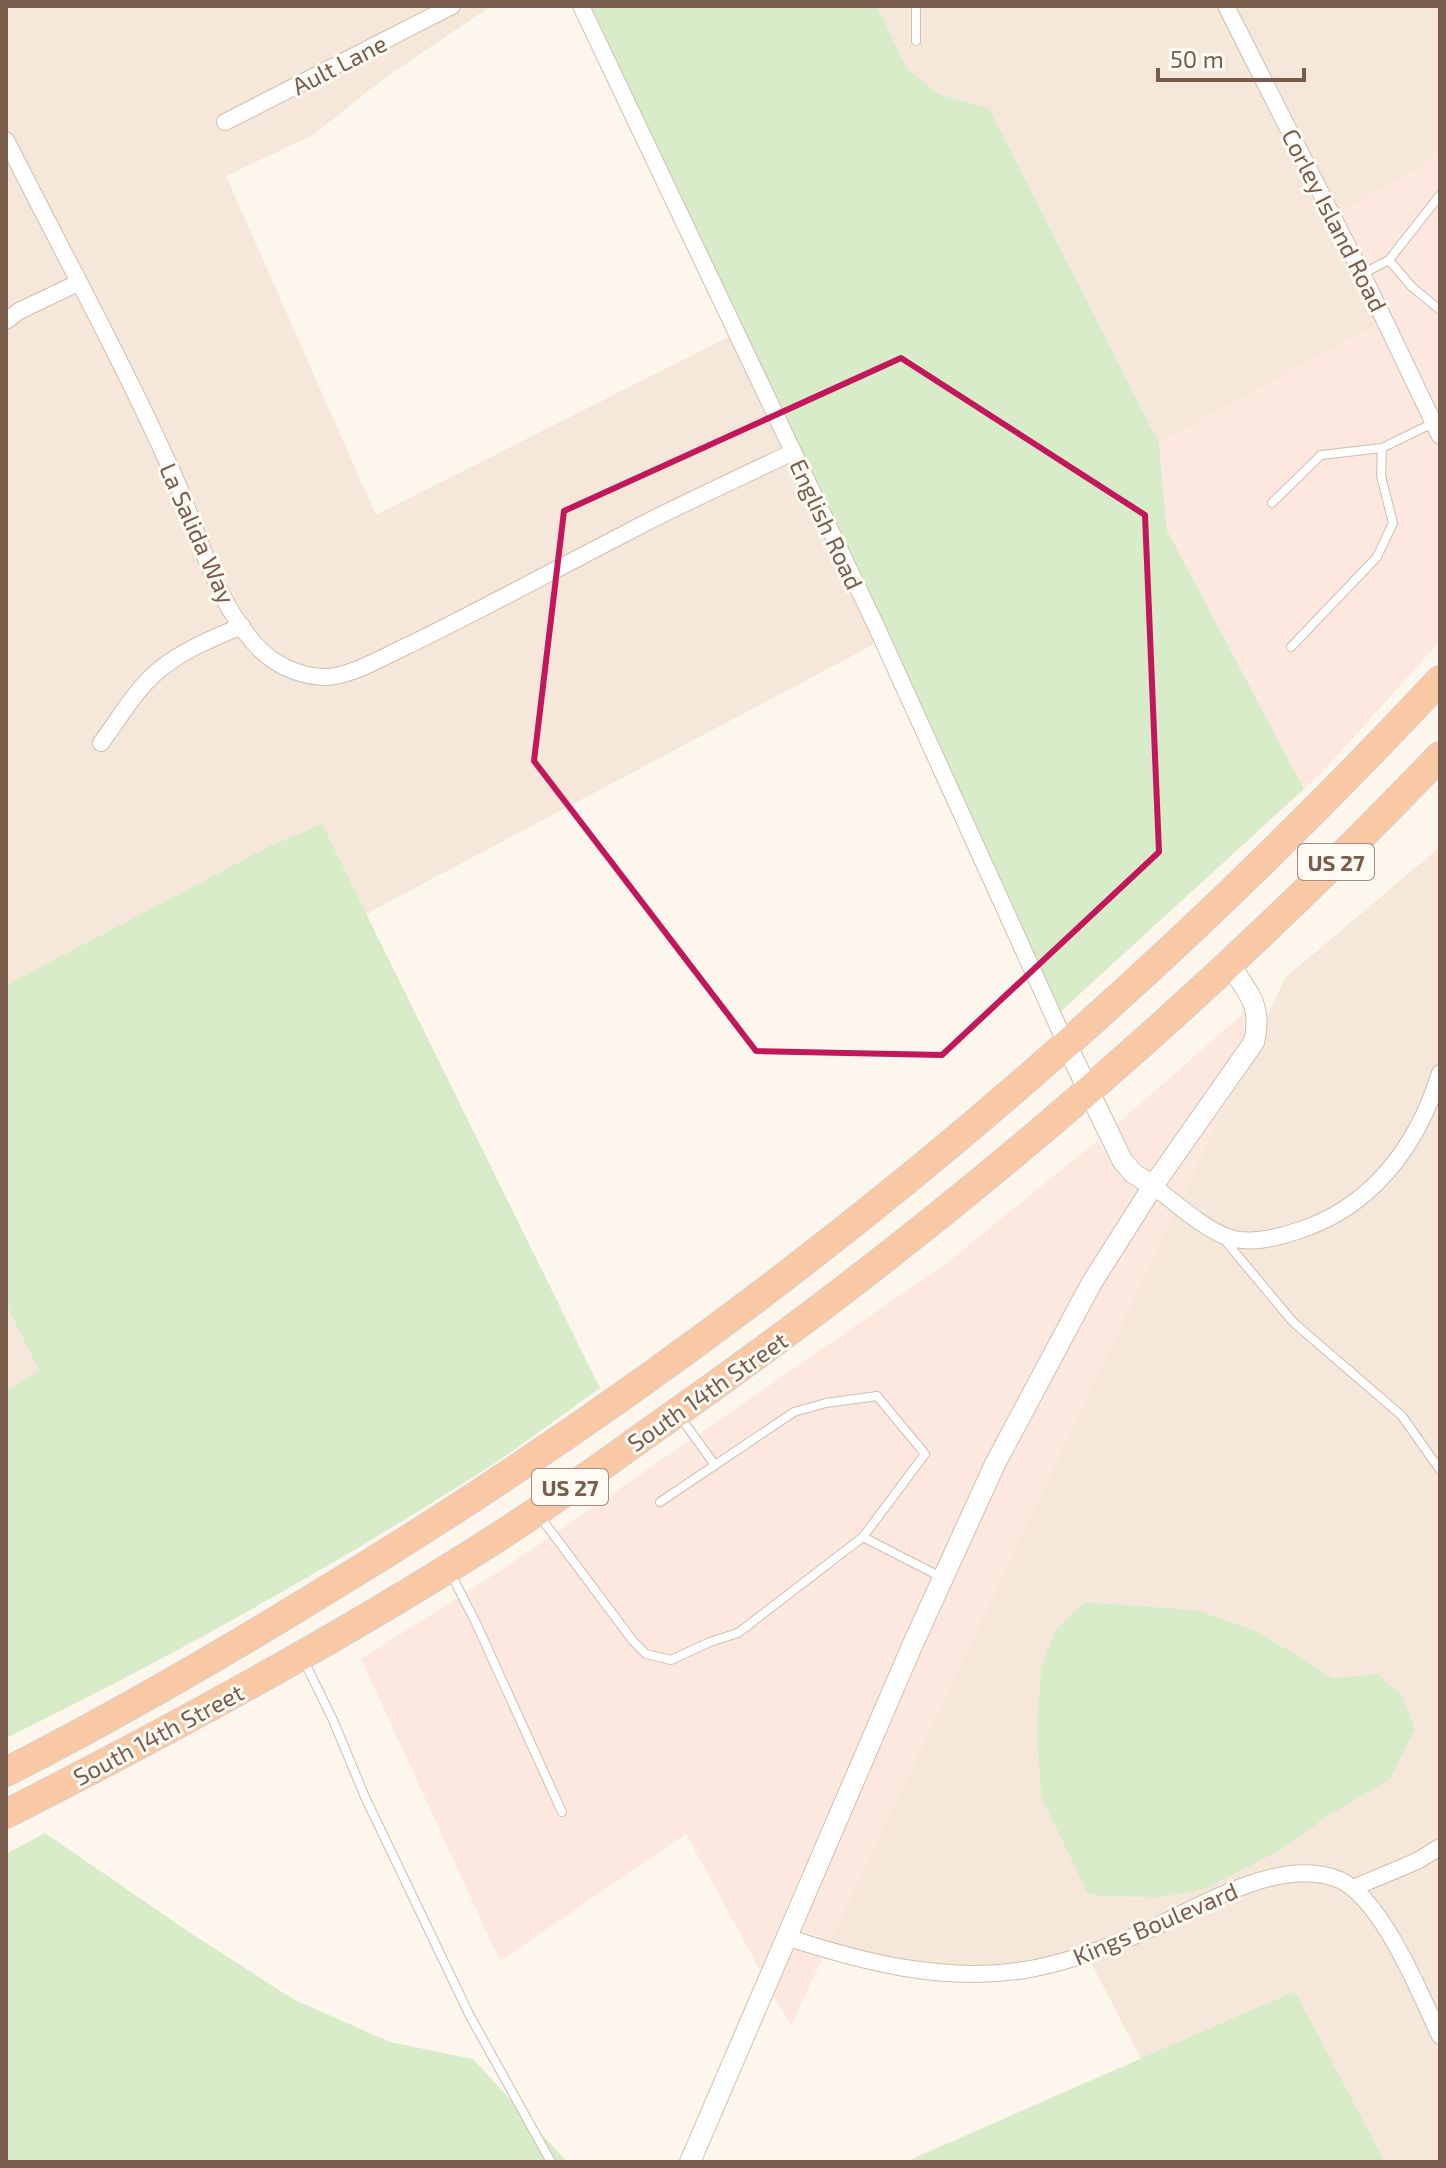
<svg xmlns="http://www.w3.org/2000/svg" width="1446" height="2168" font-family="'Exo 2',sans-serif">
	<rect width="100%" height="100%" fill="#fdf6ec"/>
	<path fill="#f5e8da" fill-rule="evenodd" d="M6 6H491L382 80 313 135 226 176 376 515 736 333 882 640 366 914 322 825 268 847 6 985Z
		M877 6H1440V156L1339 213 1392 316 1159 443 989 108 939 94 907 69Z
		M1440 847V2162H1385L1295 1991 1141 2059 1088 1957 987 1981 825 1951 1229 1097 1265 1043 1268 1014 1286 977ZM1084 1602 1196 1610 1257 1631 1333 1678 1377 1674 1329 1815 1282 1849 1041 1796 1037 1730 1041 1668Z
		M6 1304 39 1371 6 1390Z"/>
	<path fill="#fde8e0" d="M1440 156V641L1325 769 1304 789 1167 530 1159 443 1392 316 1339 213Z
		M1246 1011 1247 1027 1244 1039 1150 1172 1132 1154 1116 1125Z
		M1229 1097 791 2025 773 1994 922 1649 1005 1468 1101 1288 1162 1191Z
		M1098 1140 1113 1167 1124 1180 1138 1190 1081 1280 985 1461 902 1643 760 1970 686 1834 500 1961 361 1659 509 1565 948 1262Z"/>
	<path fill="#d8ecc9" d="M579 6H877L907 69 939 94 989 108 1159 443 1167 530 1304 789 1060 1012Z
		M322 824 600 1388C560 1416 522 1446 481 1472 327 1570 169 1658 6 1738V1390L39 1371 6 1304V985L268 847Z
		M1084 1602 1196 1610 1257 1631 1333 1678 1377 1674 1401 1694 1415 1729 1390 1779 1329 1815 1282 1849 1205 1889 1162 1897 1101 1896 1087 1892 1041 1796 1037 1730 1041 1668 1056 1631Z
		M45 1833 189 1932 293 1999 390 2042 473 2059 567 2162H6V1854Z
		M1295 1991 1385 2162H905Z"/>
	<g fill="none" stroke-linecap="round" stroke-linejoin="round">
		<defs>
			<path id="service" d="M916 41V6
				M1389 260 1412 287 1440 310
				M1362 274 1389 260 1440 195
				M1272 503 1321 455 1382 448 1433 423
				M1291 647 1377 557 1393 523 1381 476 1382 448
				M1223 1238 1293 1322 1402 1416 1440 1470
				M680 1417 715 1465
				M660 1502 794 1412 826 1403 877 1396 925 1454 863 1537
				M538 1514 633 1641 646 1654 671 1660 710 1642 738 1633 863 1537 943 1578
				M450 1572 476 1623 562 1812
				M304 1661 333 1720 365 1797 470 2016 551 2162"/>
			<path id="minor" d="M581 6 877 628 1067 1046
				M1226 6 1371 292 1440 436
				M225 122 452 6
				M6 140C62 251 123 362 174 476 199 532 213 598 255 644 272 664 298 676 324 677 348 678 387 655 409 645 483 609 556 569 630 531 683 503 739 478 793 452
				M6 321 19 311 78 283
				M101 743C119 719 135 690 159 670 183 650 213 638 242 626
				M1153 1186C1176 1203 1208 1233 1234 1239 1255 1243 1275 1238 1294 1232 1371 1209 1417 1147 1440 1073
				M1353 1888 1417 1861 1440 1847
				M786 1937C862 1962 944 1983 1025 1970 1066 1963 1107 1948 1146 1931 1198 1908 1282 1854 1340 1880 1382 1899 1421 1995 1440 2036"/>
			<path id="tertiary" d="M1067 1046 1122 1160 1133 1173 1153 1186
				M690 2162 912 1646 995 1464 1091 1284 1153 1186 1254 1042C1263 1006 1248 992 1229 964"/>
			<path id="trunk" d="M6 1772C112 1718 214 1659 315 1597 736 1343 1104 1039 1440 680
				M6 1814C169 1731 330 1644 484 1546 543 1509 599 1468 655 1428 938 1231 1201 1005 1440 756"/>
		</defs>
		<use href="#service" stroke="#d1beb0" stroke-width="10"/>
		<use href="#minor" stroke="#d1beb0" stroke-width="18"/>
		<use href="#tertiary" stroke="#d1beb0" stroke-width="22"/>
		<use href="#trunk" stroke="#dad1cd" stroke-width="30"/>
		<use href="#service" stroke="#fff" stroke-width="8"/>
		<use href="#minor" stroke="#fff" stroke-width="16"/>
		<use href="#tertiary" stroke="#fff" stroke-width="20"/>
		<use href="#trunk" stroke="#f9c8a4" stroke-width="28"/>
	</g>
	<path fill="none" stroke="#c2185b" stroke-width="6" stroke-linejoin="round" d="M901 358 1145 515 1159 852 942 1055 756 1051 534 761 564 511Z"/>
	<g text-anchor="middle" dominant-baseline="central" stroke-width="6" stroke-linejoin="round" paint-order="stroke">
		<g fill="#fffaf3" stroke="#a28b7f" stroke-width="2">
			<rect x="1298" y="844" width="76" height="36" rx="6"/>
			<rect x="532" y="1469" width="76" height="36" rx="6"/>
		</g>
		<g font-size="22" font-weight="bold" fill="#7a5c4d">
			<text x="1336" y="862">US 27</text>
			<text x="570" y="1487">US 27</text>
		</g>
		<g font-size="24" fill="#7a5c4d" stroke="#fffaf3">
			<text transform="translate(339 64) rotate(-27)">Ault Lane</text>
			<text transform="translate(1335 220) rotate(63)">Corley Island Road</text>
			<text transform="translate(827 524) rotate(65)">English Road</text>
			<text transform="translate(198 533) rotate(66)">La Salida Way</text>
			<text transform="translate(707 1391) rotate(-35)">South 14th Street</text>
			<text transform="translate(158 1734) rotate(-28)">South 14th Street</text>
			<text transform="translate(1155 1923) rotate(-23)">Kings Boulevard</text>
		</g>
	</g>
	<rect width="1446" height="2168" fill="none" stroke="#7a5c4d" stroke-width="16"/>
	<path d="M1158 68v12h146v-12" fill="none" stroke="#7a5c4d" stroke-width="4"/>
	<text x="1170" y="68" font-size="24" fill="#7a5c4d" stroke="#fffaf3" stroke-width="6" paint-order="stroke">50 m</text>
</svg>
